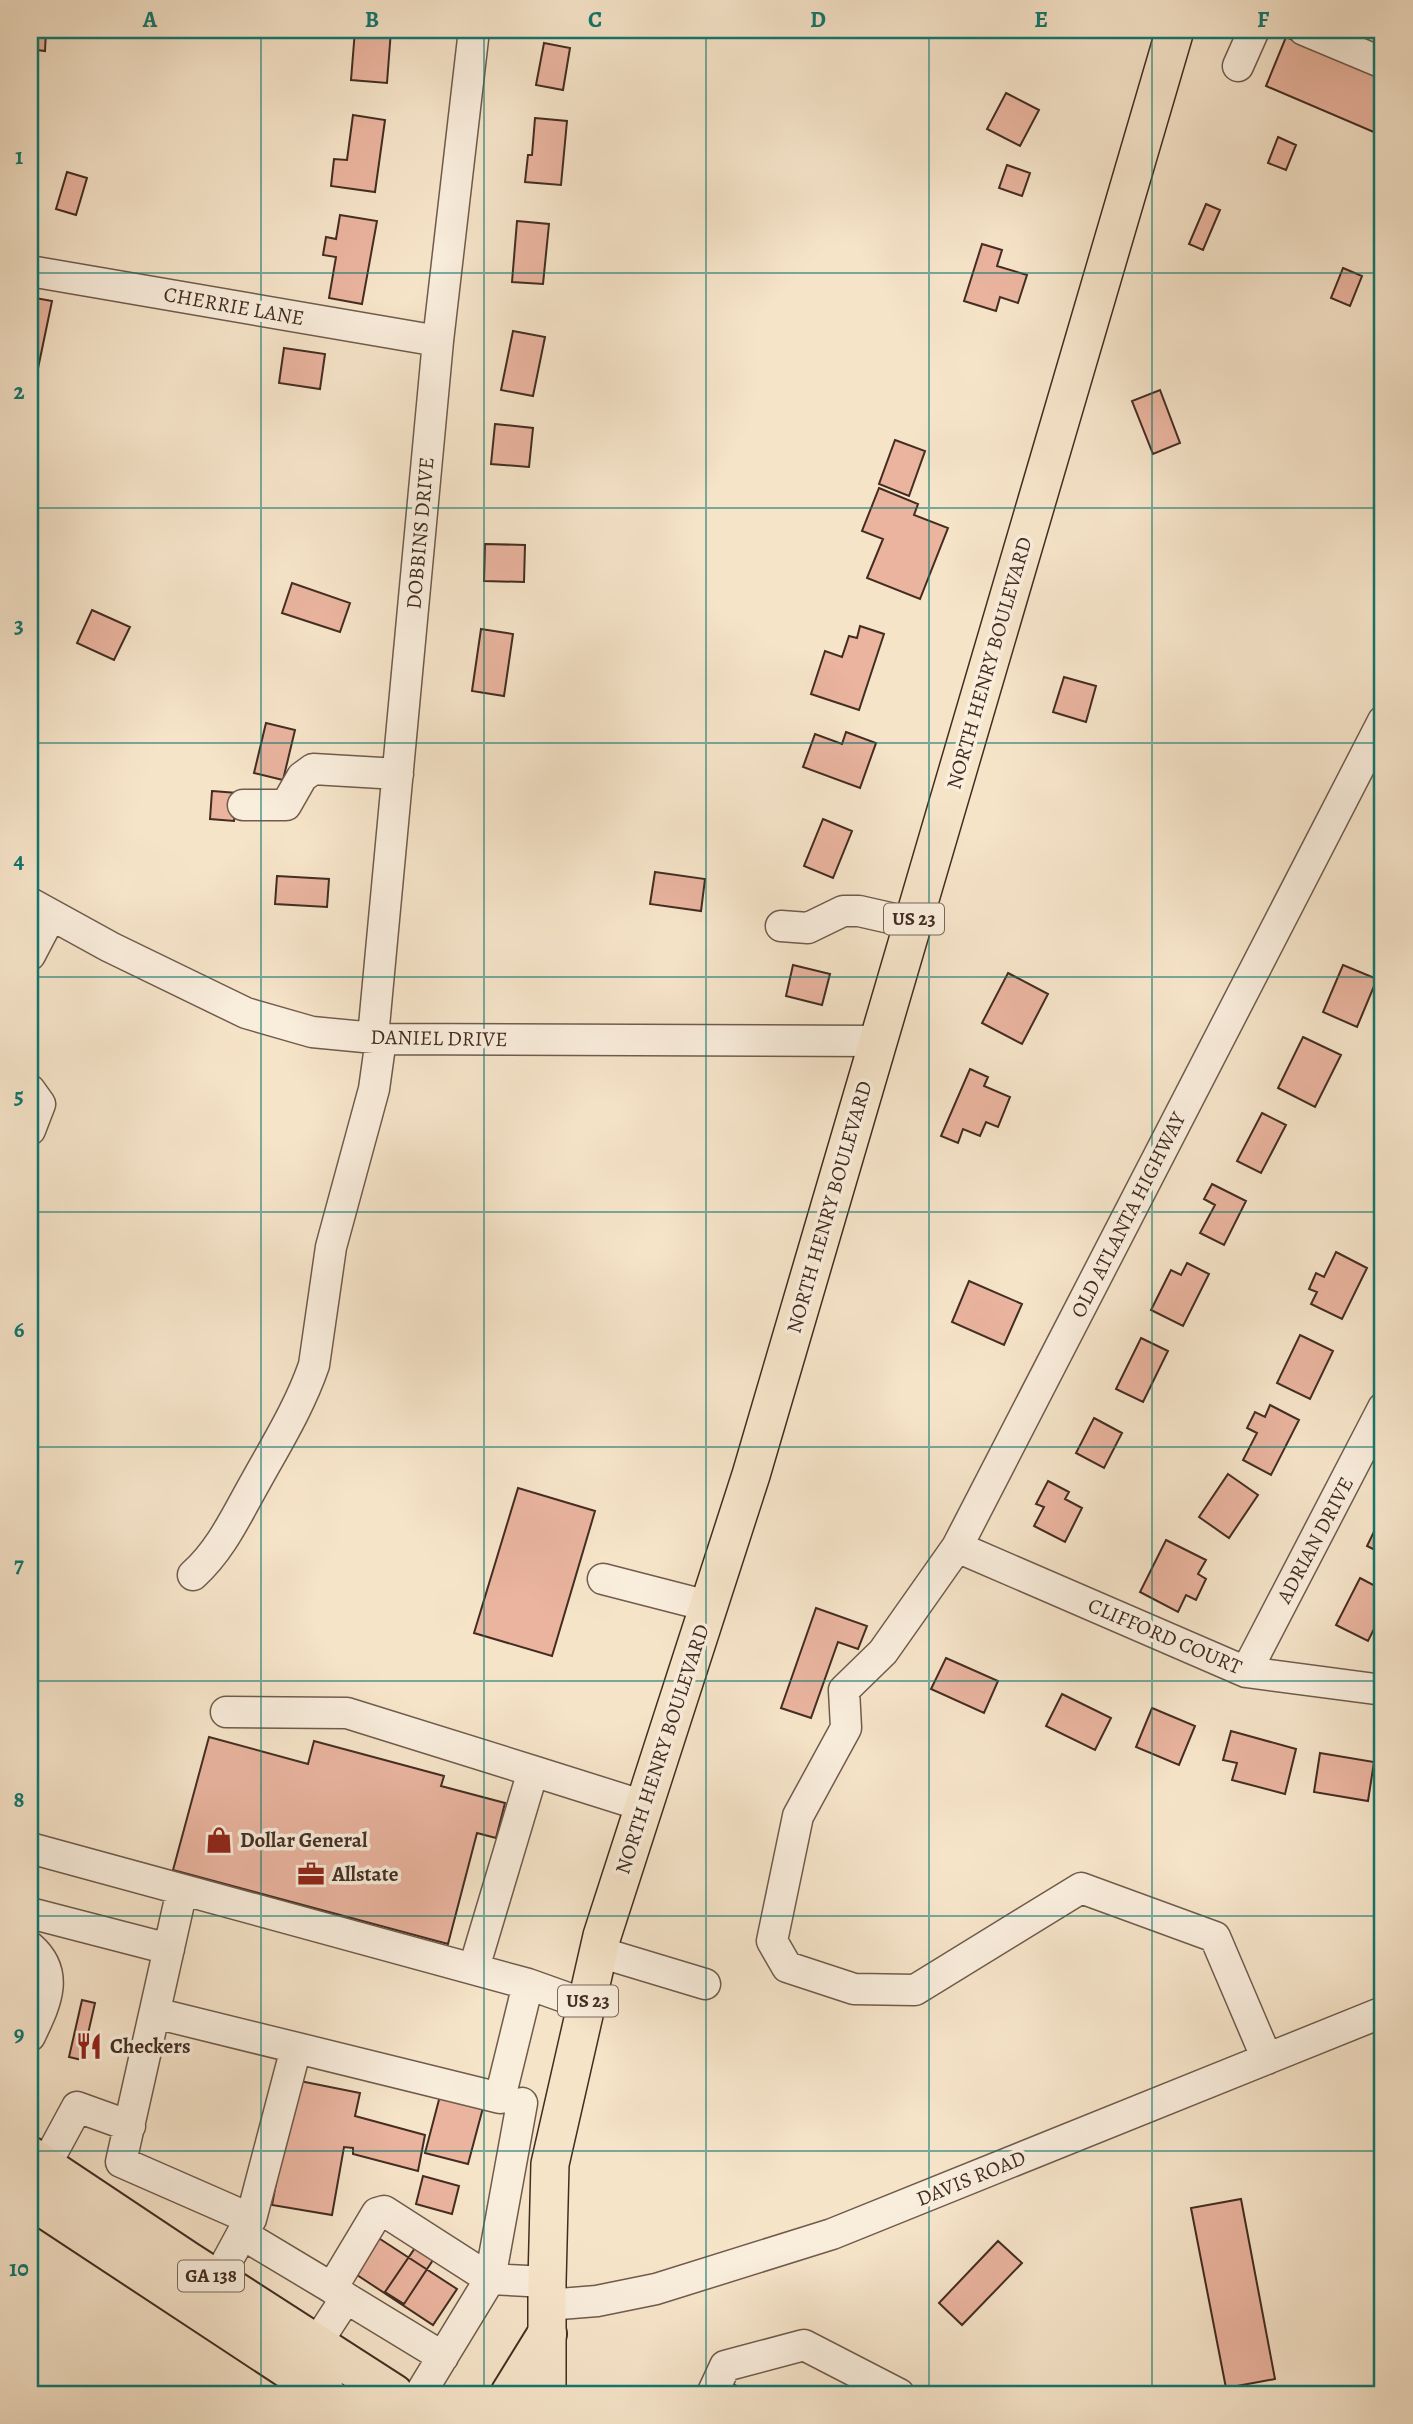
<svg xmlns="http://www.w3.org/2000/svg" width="1413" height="2424" font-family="Alegreya,serif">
	<rect width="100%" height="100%" fill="#f6e4c9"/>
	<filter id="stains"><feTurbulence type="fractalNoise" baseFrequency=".00286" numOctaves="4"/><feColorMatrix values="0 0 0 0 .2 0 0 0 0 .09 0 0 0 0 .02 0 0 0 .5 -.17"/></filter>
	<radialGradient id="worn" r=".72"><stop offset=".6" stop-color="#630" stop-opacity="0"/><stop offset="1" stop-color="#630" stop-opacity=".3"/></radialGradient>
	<path fill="#eab49f" stroke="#432d22" stroke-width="2" d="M30 30H46L45 51 30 49Z
		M355 30H391L387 83 351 80Z
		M1286 37 1383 78V136L1266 86Z
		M544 43 570 48 563 90 536 85Z
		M1006 93 1039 110 1020 146 987 129Z
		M353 115 385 120 375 192 331 186 334 159 347 160Z
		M535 118 567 121 561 185 525 182 528 155H532Z
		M1278 137 1296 145 1286 170 1268 163Z
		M1007 165 1030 173 1022 196 999 188Z
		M67 172 87 178 76 215 56 209Z
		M1206 204 1220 210 1203 250 1189 244Z
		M340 215 377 221 362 304 329 298 336 257 323 255 326 237 336 239Z
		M517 221 549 224 543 284 512 282Z
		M982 244 1002 250 997 266 1027 275 1018 303 1000 297 996 311 964 301Z
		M1343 268 1362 276 1350 306 1331 298Z
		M30 297 52 301 36 378 30 376Z
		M513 331 545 337 533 396 501 390Z
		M284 348 325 354 320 389 279 383Z
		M1160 390 1180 443 1153 454 1132 401Z
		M495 424 533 428 529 467 491 464Z
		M895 440 925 451 909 496 879 484Z
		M879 488 918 504 914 515 948 528 920 599 867 578 883 539 862 531Z
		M485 544 525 545 524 582 484 581Z
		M292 583 350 603 340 632 282 613Z
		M92 610 130 627 114 660 77 643Z
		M860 626 884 634 859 710 811 694 825 651 842 657 849 636 857 638Z
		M481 629 513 634 504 696 472 691Z
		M1064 677 1096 686 1086 722 1053 712Z
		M266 723 295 730 283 780 254 773Z
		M846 732 876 743 860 788 803 767 815 734 842 744Z
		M212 791 237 793 234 821 210 819Z
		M823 819 852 831 833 878 804 866Z
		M655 872 705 879 701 911 650 904Z
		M277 876 329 879 327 907 275 904Z
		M793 965 830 974 822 1005 786 996Z
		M1343 965 1377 979 1357 1027 1323 1012Z
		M1008 973 1048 994 1022 1044 982 1023Z
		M1303 1037 1341 1055 1315 1107 1278 1088Z
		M970 1069 988 1077 984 1086 1010 1097 998 1127 986 1122 980 1136 963 1129 958 1143 941 1136Z
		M1262 1113 1286 1125 1261 1173 1237 1161Z
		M1212 1184 1246 1201 1224 1245 1200 1233 1215 1205 1204 1199Z
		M1336 1252 1367 1268 1342 1319 1311 1304 1317 1292 1309 1289 1316 1273 1324 1277Z
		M1187 1263 1209 1274 1183 1326 1151 1310 1171 1270 1181 1275Z
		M969 1281 1022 1304 1004 1345 952 1322Z
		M1300 1335 1333 1351 1310 1399 1277 1383Z
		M1141 1338 1168 1351 1143 1402 1116 1389Z
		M1270 1405 1299 1420 1271 1475 1243 1460 1257 1433 1247 1428 1255 1412 1265 1417Z
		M1094 1418 1122 1433 1104 1468 1076 1453Z
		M1228 1474 1258 1495 1229 1538 1199 1517Z
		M1048 1481 1069 1492 1065 1499 1082 1508 1065 1542 1034 1526 1044 1507 1036 1504Z
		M518 1488 595 1511 552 1656 474 1633Z
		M1383 1513V1554L1367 1546Z
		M1166 1540 1206 1560 1198 1574 1206 1579 1196 1600 1186 1595 1178 1612 1140 1592Z
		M1360 1578 1383 1590V1611L1368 1641 1336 1625Z
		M816 1608 867 1626 858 1649 838 1642 811 1718 781 1708Z
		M946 1658 998 1681 984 1713 931 1689Z
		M1062 1694 1111 1718 1095 1750 1046 1726Z
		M1152 1708 1195 1726 1179 1765 1136 1747Z
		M1231 1731 1296 1749 1285 1794 1232 1780 1237 1763 1223 1760Z
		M209 1737 308 1764 314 1741 444 1776 441 1786 505 1803 496 1838 477 1833 448 1944 173 1870Z
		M1320 1753 1374 1762 1368 1801 1314 1792Z
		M82 2000 95 2003 82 2060 69 2057Z
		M295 2080 360 2093 355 2116 425 2135 418 2171 353 2154V2148L344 2147 332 2215 272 2205Z
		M441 2092 484 2104 468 2164 425 2153Z
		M423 2176 459 2186 452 2214 416 2204Z
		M1241 2199 1275 2379 1226 2388 1191 2208Z
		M377 2237 457 2289 433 2325 354 2273Z
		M998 2241 1022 2263 962 2325 939 2303Z
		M415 2248 433 2260 404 2304 385 2292Z
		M730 2383 754 2394H725Z"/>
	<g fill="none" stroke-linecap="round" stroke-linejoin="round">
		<defs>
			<path id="minor" d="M1304 30 1383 63
				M1238 66 1254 30
				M30 271 438 341
				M243 805H286L302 777 313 769 398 774
				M30 903 110 947 246 1013 312 1032 385 1039 878 1041
				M781 926 808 928 843 911H859L912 923
				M30 955 51 915
				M373 1037 438 341 474 30
				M30 1090 40 1104 30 1130
				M957 1547 1246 1672 1383 1690
				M193 1575C222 1549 237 1514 256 1481 277 1443 300 1406 314 1365L331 1247 374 1089 381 1039
				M603 1579 708 1606
				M1246 1672 1383 1408
				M226 1712 347 1713 533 1771
				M30 1848 528 1984 500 2098 155 2013
				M182 1890 121 2162 251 2219 296 2048
				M30 1913 169 1949
				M30 1947C61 1974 45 2004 30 2036
				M599 1952 705 1984
				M474 1968 533 1771 644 1806
				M528 1984 587 2005
				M1267 2059 1215 1937 1081 1888 915 1990 854 1989 787 1967 772 1941 798 1816 846 1728 844 1690 883 1652 957 1547 1383 721
				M45 2166 77 2107 130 2126
				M242 2234 332 2288
				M217 2280 250 2219
				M346 2298 443 2357
				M547 2305 597 2301 656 2289 832 2234 1383 2012
				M316 2344 346 2298 332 2288 377 2213 384 2211 490 2279 547 2282
				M420 2394 490 2279 522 2103
				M712 2394 725 2366 804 2345 899 2394"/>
			<path id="major" d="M547 2394V2282L550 2164 602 1936 751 1475 1175 30"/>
			<path id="highway" d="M30 2156 186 2260 394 2394
				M30 2199 326 2394
				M510 2394 547 2334"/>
		</defs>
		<use href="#minor" stroke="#705b4c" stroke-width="33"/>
		<use href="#major" stroke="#432d22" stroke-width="40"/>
		<use href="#highway" stroke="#432d22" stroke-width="42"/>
		<use href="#minor" stroke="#f9eddc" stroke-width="30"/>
		<use href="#major" stroke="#f6e4c9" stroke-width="37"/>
		<use href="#highway" stroke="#f6e4c9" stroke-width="38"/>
	</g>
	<path fill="none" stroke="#0f766e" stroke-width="2" stroke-opacity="0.55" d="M261 30V2394M484 30V2394M706 30V2394M929 30V2394M1152 30V2394M30 273H1383M30 508H1383M30 743H1383M30 977H1383M30 1212H1383M30 1447H1383M30 1681H1383M30 1916H1383M30 2151H1383"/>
	<defs>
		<symbol id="shop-bare" viewBox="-9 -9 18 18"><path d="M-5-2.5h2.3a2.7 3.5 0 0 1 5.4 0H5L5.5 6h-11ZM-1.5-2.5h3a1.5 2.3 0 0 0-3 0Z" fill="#8f2418" stroke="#f9eddc" stroke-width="2.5" paint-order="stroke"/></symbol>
		<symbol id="office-bare" viewBox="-9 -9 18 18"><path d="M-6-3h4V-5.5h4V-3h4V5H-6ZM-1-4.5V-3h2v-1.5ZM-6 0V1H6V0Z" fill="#8f2418" stroke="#f9eddc" stroke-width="2.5" paint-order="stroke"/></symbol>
		<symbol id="restaurant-bare" viewBox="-9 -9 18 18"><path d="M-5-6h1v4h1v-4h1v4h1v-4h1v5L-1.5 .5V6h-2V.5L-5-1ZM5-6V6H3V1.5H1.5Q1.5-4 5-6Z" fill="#8f2418" stroke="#f9eddc" stroke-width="2.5" paint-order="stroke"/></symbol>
	</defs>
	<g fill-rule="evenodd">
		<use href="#shop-bare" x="200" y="1821" width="38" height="38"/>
		<use href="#office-bare" x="292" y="1855" width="38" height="38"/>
		<use href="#restaurant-bare" x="70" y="2027" width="38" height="38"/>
	</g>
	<g text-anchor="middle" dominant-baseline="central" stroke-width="7" stroke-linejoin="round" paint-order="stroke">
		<g fill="#f9eddc" stroke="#7a675a" stroke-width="2">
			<rect x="884" y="903.5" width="60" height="31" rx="5"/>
			<rect x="558" y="1985.5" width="60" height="31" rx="5"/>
			<rect x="178" y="2260.5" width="66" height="31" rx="5"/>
		</g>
		<g font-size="19" font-weight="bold" fill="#432d22">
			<text x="914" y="919">US 23</text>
			<text x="588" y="2001">US 23</text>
			<text x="211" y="2276">GA 138</text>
		</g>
		<g font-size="21" fill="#432d22" stroke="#f9eddc">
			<text transform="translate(234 306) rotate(10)">CHERRIE LANE</text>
			<text transform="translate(420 533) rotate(-85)">DOBBINS DRIVE</text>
			<text transform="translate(989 663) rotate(-74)">NORTH HENRY BOULEVARD</text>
			<text transform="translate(439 1038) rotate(1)">DANIEL DRIVE</text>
			<text transform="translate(829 1207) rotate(-74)">NORTH HENRY BOULEVARD</text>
			<text transform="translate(1128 1215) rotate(-63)">OLD ATLANTA HIGHWAY</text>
			<text transform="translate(1315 1540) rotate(-62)">ADRIAN DRIVE</text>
			<text transform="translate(1165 1636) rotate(23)">CLIFFORD COURT</text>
			<text transform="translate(662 1749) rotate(-72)">NORTH HENRY BOULEVARD</text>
			<text transform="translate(971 2178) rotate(-22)">DAVIS ROAD</text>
		</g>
		<g font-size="21" font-weight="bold" fill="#432d22" stroke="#f9eddc" text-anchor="start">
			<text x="240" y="1840">Dollar General</text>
			<text x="332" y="1874">Allstate</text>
			<text x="110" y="2046">Checkers</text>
		</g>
	</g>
	<rect width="1413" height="2424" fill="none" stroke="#f6e4c9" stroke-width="77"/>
	<rect x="38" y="38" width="1336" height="2348" fill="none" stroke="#0f766e" stroke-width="2.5"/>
	<g font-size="23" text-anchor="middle" font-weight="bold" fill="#0f766e">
		<text x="150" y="27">A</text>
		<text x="372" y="27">B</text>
		<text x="595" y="27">C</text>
		<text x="818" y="27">D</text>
		<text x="1041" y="27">E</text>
		<text x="1263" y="27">F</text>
		<text x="19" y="164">1</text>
		<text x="19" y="399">2</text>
		<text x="19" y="633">3</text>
		<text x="19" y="868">4</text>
		<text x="19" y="1103">5</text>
		<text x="19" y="1337">6</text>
		<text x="19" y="1572">7</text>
		<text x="19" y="1807">8</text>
		<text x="19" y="2041">9</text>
		<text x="19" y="2276">10</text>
	</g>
	<rect width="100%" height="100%" filter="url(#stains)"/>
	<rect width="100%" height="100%" fill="url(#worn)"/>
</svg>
